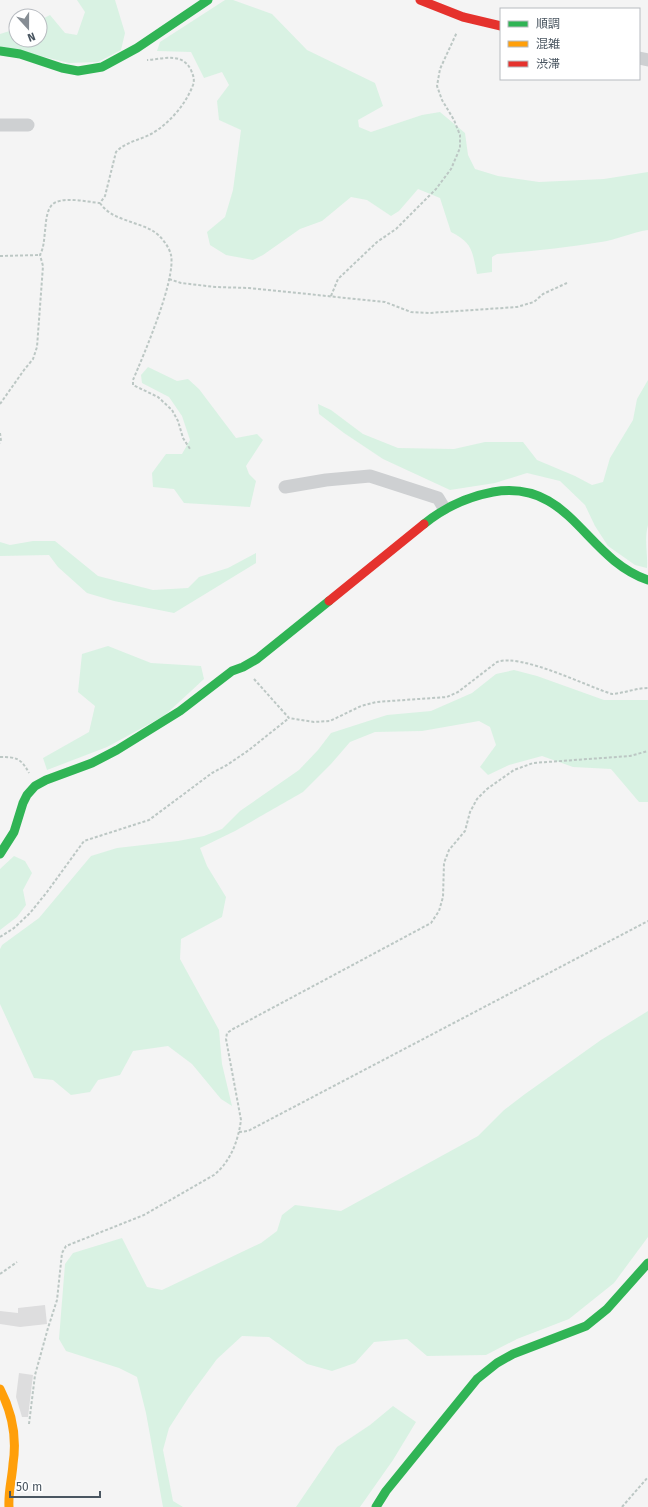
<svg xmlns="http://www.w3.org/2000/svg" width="648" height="1507" font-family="'Fira Sans','Noto Sans JP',sans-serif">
	<rect width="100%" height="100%" fill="#f4f4f4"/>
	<path fill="#d9f2e3" d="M77 0H115L125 33 121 50 98 62 69 63 0 46V34L16 29V40H40V20L50 15 65 33 77 35 85 12Z
		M225 0H233L272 14 307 50 375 83 383 106 358 120 359 127 371 132 422 115 440 112 465 133 468 155 475 169 498 176 539 182 604 179 648 172V230C632 232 617 240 601 242 566 248 532 251 497 254L492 257V272L477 274C472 251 473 243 451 232L440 198 418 189 399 211 391 216 367 200 351 197 322 221 300 229 263 255 253 260 226 255 210 245 207 232 225 217 233 190 241 130 219 120 217 101 229 85 222 72 204 78 191 52 157 51 160 42Z
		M148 367 177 381 188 379 199 389 236 438 257 434 263 440 246 466 249 474 256 481 250 507 184 503 174 489 153 487 152 473 166 454H182L190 440 182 416 169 397 142 383 141 375Z
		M648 380V525C644 539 648 554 647 568L635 565 608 546 595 526 585 505 560 481 527 473 495 483 450 490 383 459 344 433 319 414 318 404 331 410 363 434 398 448 454 449 485 442H523L537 460 575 476 592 485 603 482 610 458 633 420 637 399Z
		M33 541H55L98 576 153 590 188 588 199 577 228 568 256 553V563L174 613 114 601 87 593 58 567 49 555 0 556V542L10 545Z
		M108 646 151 663 201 666 204 679 164 716 107 747 47 770 43 758 89 732 95 706 78 692 82 654Z
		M514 670 537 676 604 700H648V802H639L611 769 573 767 542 756 509 765 488 775 480 767 496 745 490 727 479 721 422 731 375 732 350 742 331 764 303 792 235 831 200 848 207 866 226 897 222 917 181 939 180 959 219 1030 222 1064 232 1106 221 1099 192 1064 168 1046 133 1051 120 1075 98 1080 90 1092 71 1095 53 1080 34 1078 0 1004V949L2 945 39 918 91 856 117 848 178 841 204 836 222 829 240 811 299 770 318 750 331 733 387 715 431 711 472 693 496 674Z
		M14 856 25 861 32 873 23 890 26 905 17 917 0 930V869Z
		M648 1011V1237L614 1283 569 1319 517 1339 486 1355 427 1356 407 1339 374 1342 355 1363 332 1371 307 1364 269 1337 242 1336 217 1359 189 1397 169 1428 163 1450 173 1501 183 1507H163L146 1413 137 1377 119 1368 66 1351 59 1339 65 1264 73 1253 122 1238 147 1287 162 1290 261 1243 277 1231 282 1215 295 1205 341 1211 478 1136 504 1110 525 1094 601 1040Z
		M393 1406 416 1422 393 1460 360 1507H296L337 1447 370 1425Z"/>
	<path fill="#ddddde" d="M45 1305 47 1324 20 1327 0 1324V1311L18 1313V1308Z
		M19 1373 33 1375 28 1417H22L16 1397Z"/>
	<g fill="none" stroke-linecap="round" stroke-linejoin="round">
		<path stroke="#bcc7c4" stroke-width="2" stroke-dasharray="3 2" stroke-linecap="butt" d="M100 203C111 220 136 221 153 231 160 235 169 246 171 255 176 280 144 354 133 380V385L158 397 172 410 178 421 183 438 190 449
			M0 256 40 255
			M169 279 181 283 215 287 249 288 385 302 411 312 429 313 517 307 534 302 543 294 567 283
			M331 296 338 279 377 242 396 229 436 189 451 169 460 148V135L454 120 442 100 437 86 440 69 457 32
			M0 404 24 370 33 359 37 347 43 266 40 255C44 247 44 240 45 231 46 223 46 213 51 206 59 195 87 202 100 203L105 196 116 152C125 142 140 140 151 134 169 124 186 104 193 85 195 79 193 75 191 70 182 52 164 59 147 60
			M0 433 1 441 0 443
			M254 679 289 718 314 722 330 721 361 706 376 702 447 697 458 692 497 662C521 653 586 686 612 694 625 693 636 688 648 688
			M0 757C16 757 21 758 29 773
			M0 937 14 928 30 913 47 892 84 841 149 820 212 773 227 765 249 750 289 718
			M239 1132 248 1131 648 921
			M0 1274 17 1262
			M29 1424 35 1375 48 1328 57 1300 62 1253 66 1246 144 1215 214 1175C231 1161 238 1141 241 1120L226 1039 227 1033 233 1029 431 923 439 911 443 897 444 863 449 850 465 831 470 812 477 799 487 789 514 770 533 763 630 756 648 751
			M622 1507 648 1477"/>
		<path stroke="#ced0d2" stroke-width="13" d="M639 58 648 60
			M0 125H28
			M285 487 326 480 370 476 438 498 444 508"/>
		<path stroke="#30b455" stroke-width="9" d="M0 51 20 54 62 68 78 71 102 67 137 48 208 0
			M424 524C445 507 466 497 493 492 571 479 584 558 648 580
			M0 854 14 832 23 803 27 795 35 786 46 780 92 763 117 750 180 711 232 671 243 667 257 659 329 601
			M376 1507 386 1491 477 1379 497 1363 513 1354 586 1326 607 1309 648 1263"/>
		<path stroke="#ff9f0a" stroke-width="9" d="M0 1389C12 1412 17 1438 13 1464 12 1479 8 1492 9 1507"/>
		<path stroke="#e5322d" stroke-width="9" d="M420 0 463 17 501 26
			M329 601 424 524"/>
	</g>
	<rect x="500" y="8" width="140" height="72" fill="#ffffff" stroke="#b7bbc0"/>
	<rect x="508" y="21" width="20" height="6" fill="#30b455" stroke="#b7bbc0"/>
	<text x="536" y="28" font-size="12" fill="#4a5661">順調</text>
	<rect x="508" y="41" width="20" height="6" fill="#ff9f0a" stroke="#b7bbc0"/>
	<text x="536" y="48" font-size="12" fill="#4a5661">混雑</text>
	<rect x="508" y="61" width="20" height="6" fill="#e5322d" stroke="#b7bbc0"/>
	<text x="536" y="68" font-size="12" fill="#4a5661">渋滞</text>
	<g transform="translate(28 28) rotate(159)"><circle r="19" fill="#ffffff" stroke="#b7bbc0"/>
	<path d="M0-3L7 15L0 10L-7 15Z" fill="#868d94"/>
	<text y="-6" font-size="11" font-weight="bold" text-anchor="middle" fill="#4a5661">N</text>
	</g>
	<path d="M10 1491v6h90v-6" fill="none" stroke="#4a5661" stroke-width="2"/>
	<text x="16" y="1491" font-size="12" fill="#4a5661" stroke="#ffffff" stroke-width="3" paint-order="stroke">50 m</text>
</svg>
